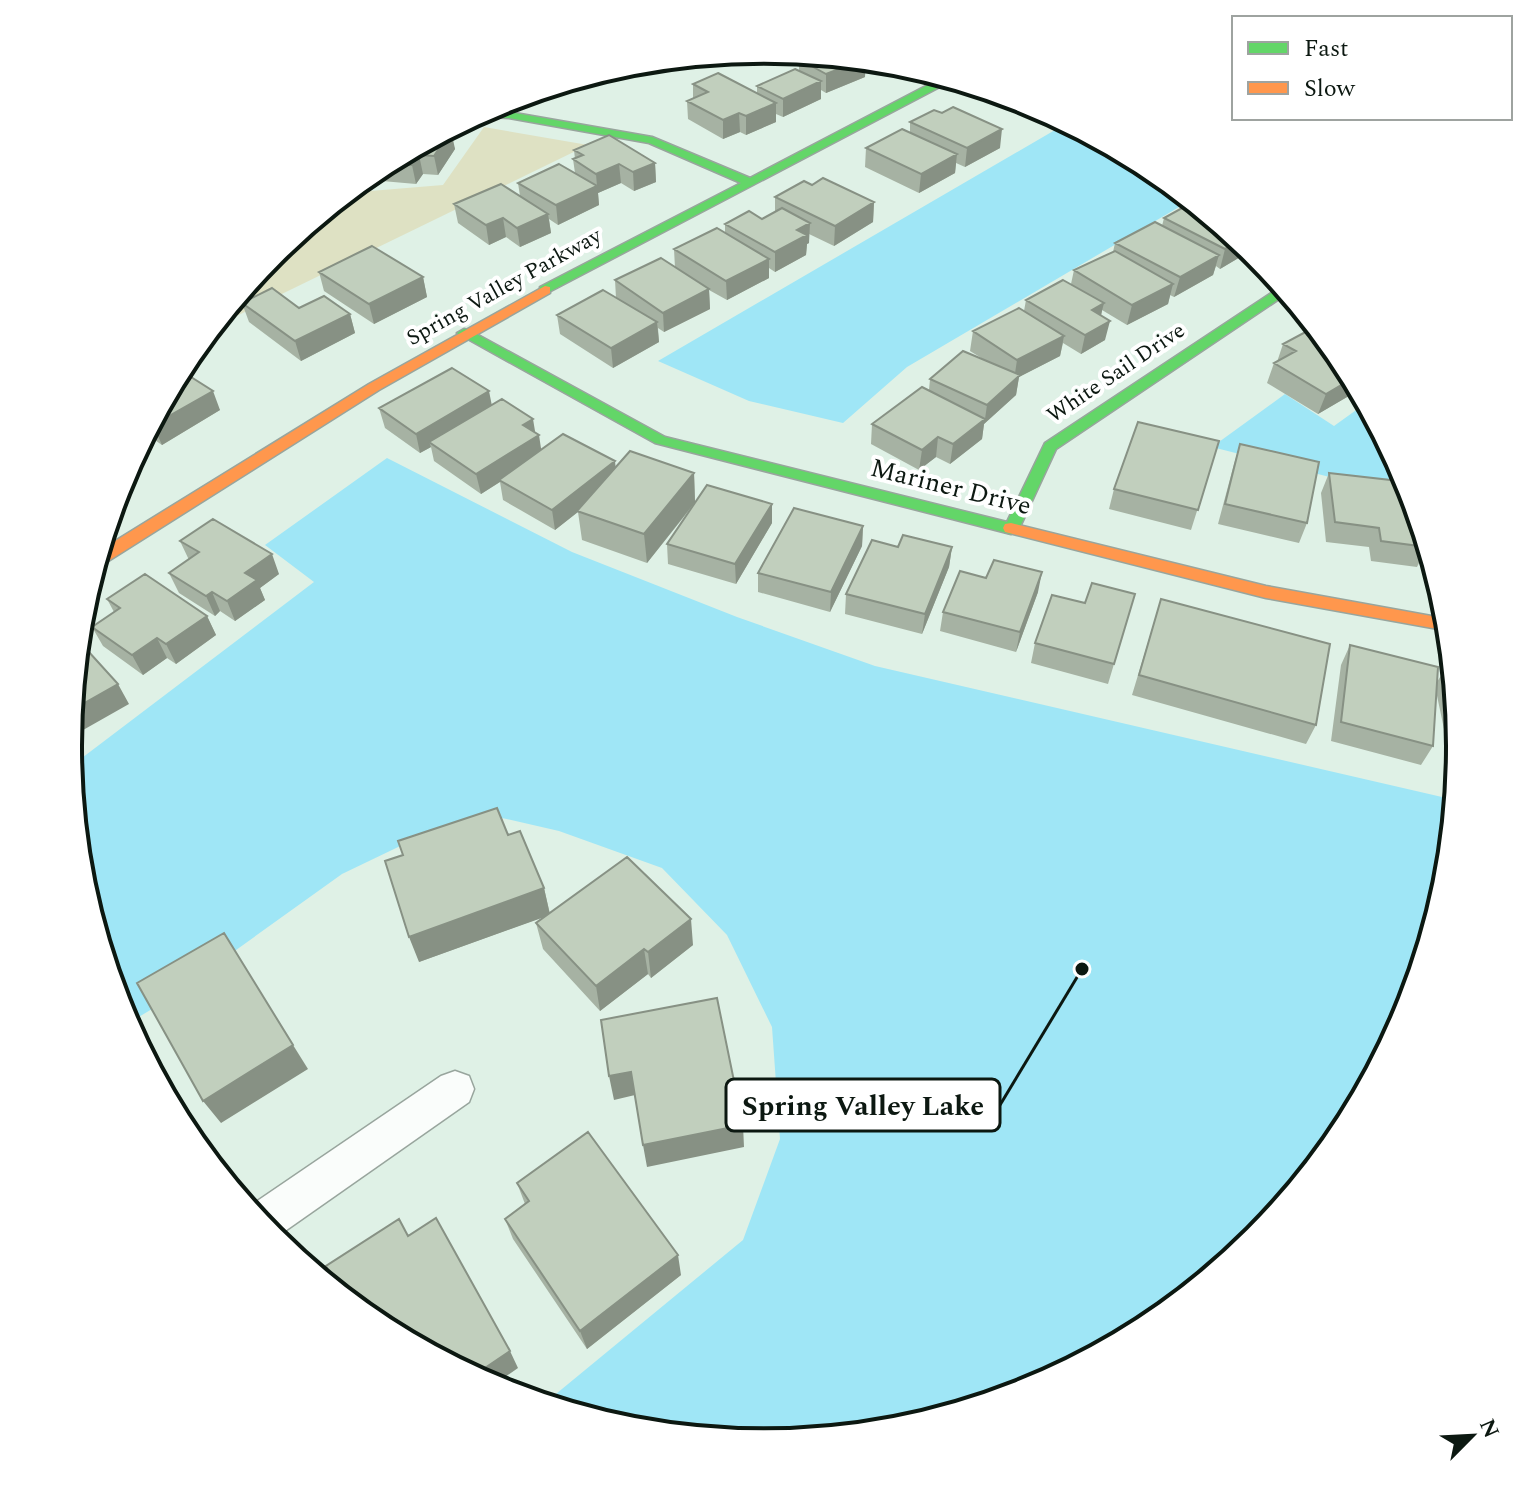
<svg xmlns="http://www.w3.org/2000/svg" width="1528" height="1492" font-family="Spectral,serif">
	<rect width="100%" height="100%" fill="#dff1e6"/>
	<path fill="#dee1c3" d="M484 127 588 145 210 329 272 254 346 193 443 185Z"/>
	<path fill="#9fe6f6" d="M1067 123 1151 168 1191 200 907 367 843 423 749 401 658 361Z
		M1285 394 1334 426 1366 403 1411 494 1400 495 1212 447Z
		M387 458 572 552 737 617 875 666 1455 800 1447 882 1407 1013 1342 1133 1256 1238 1150 1325 1030 1389 899 1429 764 1442 628 1429 545 1403 743 1240 780 1139 772 1027 727 935 662 868 559 831 502 818 419 837 342 874 162 1003 127 1024 81 881 70 767 314 582 265 545Z"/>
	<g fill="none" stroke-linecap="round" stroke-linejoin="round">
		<defs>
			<path id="street" d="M455 1071 469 1076 474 1089 469 1102 275 1238 247 1208 441 1076Z"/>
			<path id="fast" d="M943 77 953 80 545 294 540 293V287L741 183 649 143 509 118 473 116 483 111 509 112 652 137 750 178Z
				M1282 286 1288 293 1056 449 1019 529 1011 534 655 443 457 333 464 329 469 330 665 437 1007 522 1045 443Z"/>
			<path id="slow" d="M545 286 550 287V293L379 390 102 565 95 566 99 551 369 384Z
				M1011 523 1266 586 1448 619 1449 631 1266 598 1005 532 1003 528 1005 524Z"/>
		</defs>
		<use href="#street" stroke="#98a59d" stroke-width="3"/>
		<use href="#fast" stroke="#98a59d" stroke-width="3"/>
		<use href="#slow" stroke="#98a59d" stroke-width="3"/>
		<use href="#street" fill="#fafdfb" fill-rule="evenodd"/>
		<use href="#fast" fill="#63d668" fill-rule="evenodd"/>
		<use href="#slow" fill="#ff974d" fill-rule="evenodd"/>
	</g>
	<path fill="#a6b2a3" d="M814 55 893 63 871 72 865 69V77L826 93 821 90V99L783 117 776 114V122L746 135 740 132 723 139 688 119 687 101 693 98V84L757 93V86L799 70V59Z
		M993 92 1031 103 1052 114 1039 120 993 97Z
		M910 122 1000 148 965 167 956 163 955 173 919 193 865 167 866 148 910 132Z
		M448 130 455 149 438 175 423 174 416 184 382 181 378 167Z
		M574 150 655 163 656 182 634 191 621 183 598 193 599 205 558 225 549 219 551 233 520 247 506 237 489 245 458 223 454 204 520 196 518 183 575 173 573 159H575Z
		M812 185 874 202 873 222 834 246 809 234V243L807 244 806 255 775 272 769 268V278L727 300 709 290 710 309 664 332 658 328 659 342 613 368 560 334 557 315 616 298 615 280 675 268 674 249 725 233V224L762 219 775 212V197Z
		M1164 218 1252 250 1220 269 1216 266 1213 275 1174 297 1170 295 1168 304 1127 325 1102 310 1101 316 1105 340 1081 354 1063 343 1060 356 1019 377 1016 395 984 424 982 439 950 464 936 457 919 470 871 444 872 424 929 390 930 379 983 359 970 351 973 331 1024 311 1026 300 1071 284 1074 270 1113 252 1115 243 1162 226Z
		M319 272 423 277 427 297 374 324 324 291Z
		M242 303 350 314 355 333 301 361 249 322Z
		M1315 325 1343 360 1359 390 1318 414 1267 383 1274 363 1277 362 1283 344 1314 328Z
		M180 370 220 410 162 445 146 434Z
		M491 405 536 433 541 450 616 467 694 473 695 502 772 504V523L736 584 668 564 667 544 695 503 647 563 582 540 578 512 555 530 503 500 500 482 481 494 434 461 431 447 420 453 385 428 379 408Z
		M1219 441 1191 530 1109 509 1114 489Z
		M1240 444 1307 523 1299 543 1218 524 1234 464Z
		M1329 473 1427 547 1417 567 1371 561 1369 547 1326 542 1321 493Z
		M863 526 862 546 830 612 758 592V573Z
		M180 541 279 574 260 588 265 600 235 621 220 611 215 616 179 593 169 573 189 560Z
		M898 547H952L949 567 922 634 845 614 846 594Z
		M1038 592 1016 652 940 631 943 612Z
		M1135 594 1108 684 1031 663 1035 643 1085 603Z
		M107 599 207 616 216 635 176 664 167 658 143 675 103 646 92 627 114 612Z
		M1161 599 1316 725 1306 744 1132 695Z
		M1350 645 1437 682 1447 666H1452L1460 746 1456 786 1436 691 1433 746 1421 765 1331 741 1341 665Z
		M508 835 544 888 550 914 693 945 651 978 648 974 600 1011 543 949 536 923 546 916 419 962Z
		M517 1183 681 1275 587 1349 513 1239 505 1219 525 1204Z"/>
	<path fill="#879184" d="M863 60H866L865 77 826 93V74Z
		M872 61 893 63 871 72Z
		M821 81V99L783 117V99Z
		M776 103V122L746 135V116Z
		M1041 109 1052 114 1039 120Z
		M739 113 740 132 723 139V120Z
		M1002 129 1000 148 965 167 967 148Z
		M451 130 455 149 438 175 434 156Z
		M957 154 955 173 919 193 921 174Z
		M419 155 423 174 416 184 412 165Z
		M655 163 656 182 634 191 633 172Z
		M619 164 621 183 598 193 599 205 558 225 556 205 597 186 596 174Z
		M874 202 873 222 834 246 835 226Z
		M548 214 551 233 520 247 517 228Z
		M503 218 506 237 489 245 486 225Z
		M810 223 809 243 807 244 806 255 775 272V252L797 230Z
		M1240 241 1252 250 1220 269 1225 249Z
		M1219 255 1213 275 1174 297 1180 277Z
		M769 259V278L727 300 726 281Z
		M423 277 427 297 374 324 369 304Z
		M1173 284 1168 304 1127 325 1132 305Z
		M709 289 710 309 664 332 663 313Z
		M1104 303 1099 323 1092 310Z
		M350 314 355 333 301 361 295 341Z
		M1110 321 1105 340 1081 354 1085 335Z
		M657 322 659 342 613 368 611 348Z
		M1064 336 1060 356 1019 377 1016 395 984 424 982 439 950 464 953 444 985 419 987 405 1014 380 1017 360Z
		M1353 378 1359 390 1318 414 1326 394Z
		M213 391 220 410 162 445 153 425Z
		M489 391 493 411 429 442 431 447 420 453 416 434Z
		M533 419 536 437 539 435 542 455 481 494 476 474 523 425Z
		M938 437 936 457 919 470 922 450Z
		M142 440 146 449 133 456Z
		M615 461 617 481 555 530 552 510Z
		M128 467 130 472 123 476Z
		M694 473 695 502 647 563 644 534Z
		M772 504V523L736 584 735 564Z
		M863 526 862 546 830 612 831 592Z
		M952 547 949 567 922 634 925 614Z
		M272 554 279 574 260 588 265 600 235 621 227 601 245 573Z
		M1042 572 1038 592 1016 652 1020 632Z
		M212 592 220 611 215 616 206 596Z
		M207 616 216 635 176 664 166 644Z
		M157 638 167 658 143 675 132 655Z
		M118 684 129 704 69 738 72 710Z
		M544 888 550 915 419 962 409 937Z
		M691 919 693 945 651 978 648 952Z
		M644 949 648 974 600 1011 596 986Z
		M123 1016 141 1039 185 1133Z
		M293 1045 308 1069 221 1123 203 1101Z
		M631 1072 635 1095 614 1100 609 1076Z
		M743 1125 744 1147 647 1167 643 1145Z
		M678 1255 681 1275 587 1349 580 1331Z
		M510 1351 518 1368 492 1386 473 1376Z"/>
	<path fill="#c1cfbd" stroke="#879184" stroke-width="2" d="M814 55 863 60 826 74 799 59Z
		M795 69 821 81 783 99 757 86Z
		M718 73 776 103 746 116 739 113 723 120 687 101 708 92 693 84Z
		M953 107 1002 129 967 148 910 122 934 110 942 113Z
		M902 129 957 154 921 174 866 148Z
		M448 130H451L434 156 419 155 412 165 385 163Z
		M609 135 655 163 633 172 619 164 596 174 573 159 583 155 574 150Z
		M559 164 597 186 556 205 518 183Z
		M823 178 874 202 835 226 775 197 804 181 812 185Z
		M501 184 548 214 517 228 503 218 486 225 454 204Z
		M1193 202 1240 241 1225 249 1164 218Z
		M782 208 810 223 797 230 807 235 775 252 725 224 749 211 762 219Z
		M1155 222 1219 255 1180 277 1115 243Z
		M717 228 769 259 726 281 674 249Z
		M372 246 423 277 369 304 319 272Z
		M1115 251 1173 284 1132 305 1074 270Z
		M661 258 709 289 663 313 615 280Z
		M1063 280 1104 303 1092 310 1110 321 1085 335 1026 300Z
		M272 288 299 308 324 296 350 314 295 341 242 303Z
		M603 290 657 322 611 348 557 315Z
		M1019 308 1064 336 1017 360 973 331Z
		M1313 328 1321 333 1343 360 1353 378 1326 394 1274 363 1296 351 1283 344Z
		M963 351 1020 375 987 405 930 379Z
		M452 368 489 391 416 434 379 408Z
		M180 370 213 391 153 425 151 423Z
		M922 387 985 419 953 444 938 437 922 450 872 424Z
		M502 399 533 419 523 425 539 435 476 474 429 442Z
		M1138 422 1219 441 1198 510 1114 489Z
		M563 434 615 461 552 510 499 480Z
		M1240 444 1319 462 1307 523 1225 504Z
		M630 451 694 473 644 534 577 511Z
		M1329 473 1408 482 1427 547 1381 541 1379 528 1335 522Z
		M707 485 772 504 735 564 667 544Z
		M794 508 863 526 831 592 758 573Z
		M213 519 272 554 245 573 257 580 227 601 212 592 206 596 169 573 199 552 180 541Z
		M903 535 952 547 925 614 846 594 872 540 898 547Z
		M994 560 1042 572 1020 632 943 612 960 571 986 578Z
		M145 574 207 616 166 644 157 638 132 655 92 627 120 608 107 599Z
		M1092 583 1135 594 1114 664 1035 643 1052 595 1085 603Z
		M1161 599 1330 644 1316 725 1139 675Z
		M78 640 118 684 72 710Z
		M1350 645 1438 667 1433 746 1341 722Z
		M1447 666H1452L1457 713Z
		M497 808 508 835 520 831 544 888 409 937 385 861 403 855 398 841Z
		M627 857 691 919 648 952 644 949 596 986 536 923Z
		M224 933 293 1045 203 1101 137 983Z
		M717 998 743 1125 643 1145 631 1072 609 1076 601 1020Z
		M588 1132 678 1255 580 1331 505 1219 529 1201 517 1183Z
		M436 1218 510 1351 473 1376 377 1324 338 1293 326 1266 399 1219 408 1236Z"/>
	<g text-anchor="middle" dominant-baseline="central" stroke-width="8" stroke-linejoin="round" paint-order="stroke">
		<g font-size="22" fill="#0c1811" stroke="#fff">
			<text transform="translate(504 287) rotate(-29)">Spring Valley Parkway</text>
			<text transform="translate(1116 373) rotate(-34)">White Sail Drive</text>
		</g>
		<g font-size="26" fill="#0c1811" stroke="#fff">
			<text transform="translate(951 487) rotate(14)">Mariner Drive</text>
		</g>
	</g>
	<path d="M0 0H1528V1492H0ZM82 746a682 682 0 1 1 1364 0a682 682 0 1 1-1364 0Z" fill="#fff" fill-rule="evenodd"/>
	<path fill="none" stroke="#0c1811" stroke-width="4" d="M82 746a682 682 0 1 1 1364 0a682 682 0 1 1-1364 0Z"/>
	<path fill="none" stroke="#0c1811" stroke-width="3" d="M1082 969L1000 1105"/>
	<circle fill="#0c1811" stroke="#fff" stroke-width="3" cx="1082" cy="969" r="8"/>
	<rect fill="#fff" stroke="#0c1811" stroke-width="3" x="726" y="1079" width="274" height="52" rx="8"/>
	<g font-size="28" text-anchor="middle" font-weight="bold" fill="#0c1811">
		<text x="863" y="1115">Spring Valley Lake</text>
	</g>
	<rect x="1232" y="16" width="280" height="104" fill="#ffffff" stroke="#9ea3a0" stroke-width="2"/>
	<rect x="1248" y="42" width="40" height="12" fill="#63d668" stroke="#9ea3a0" stroke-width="2"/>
	<text x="1304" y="56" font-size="24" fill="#0c1811">Fast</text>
	<rect x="1248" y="82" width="40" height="12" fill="#ff974d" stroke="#9ea3a0" stroke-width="2"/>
	<text x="1304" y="96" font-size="24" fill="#0c1811">Slow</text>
	<g transform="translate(1472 1436) rotate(66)" stroke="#ffffff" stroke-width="6" paint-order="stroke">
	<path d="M0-6L14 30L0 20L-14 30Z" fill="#0c1811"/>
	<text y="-12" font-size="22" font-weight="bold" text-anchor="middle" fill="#0c1811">N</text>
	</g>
</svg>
